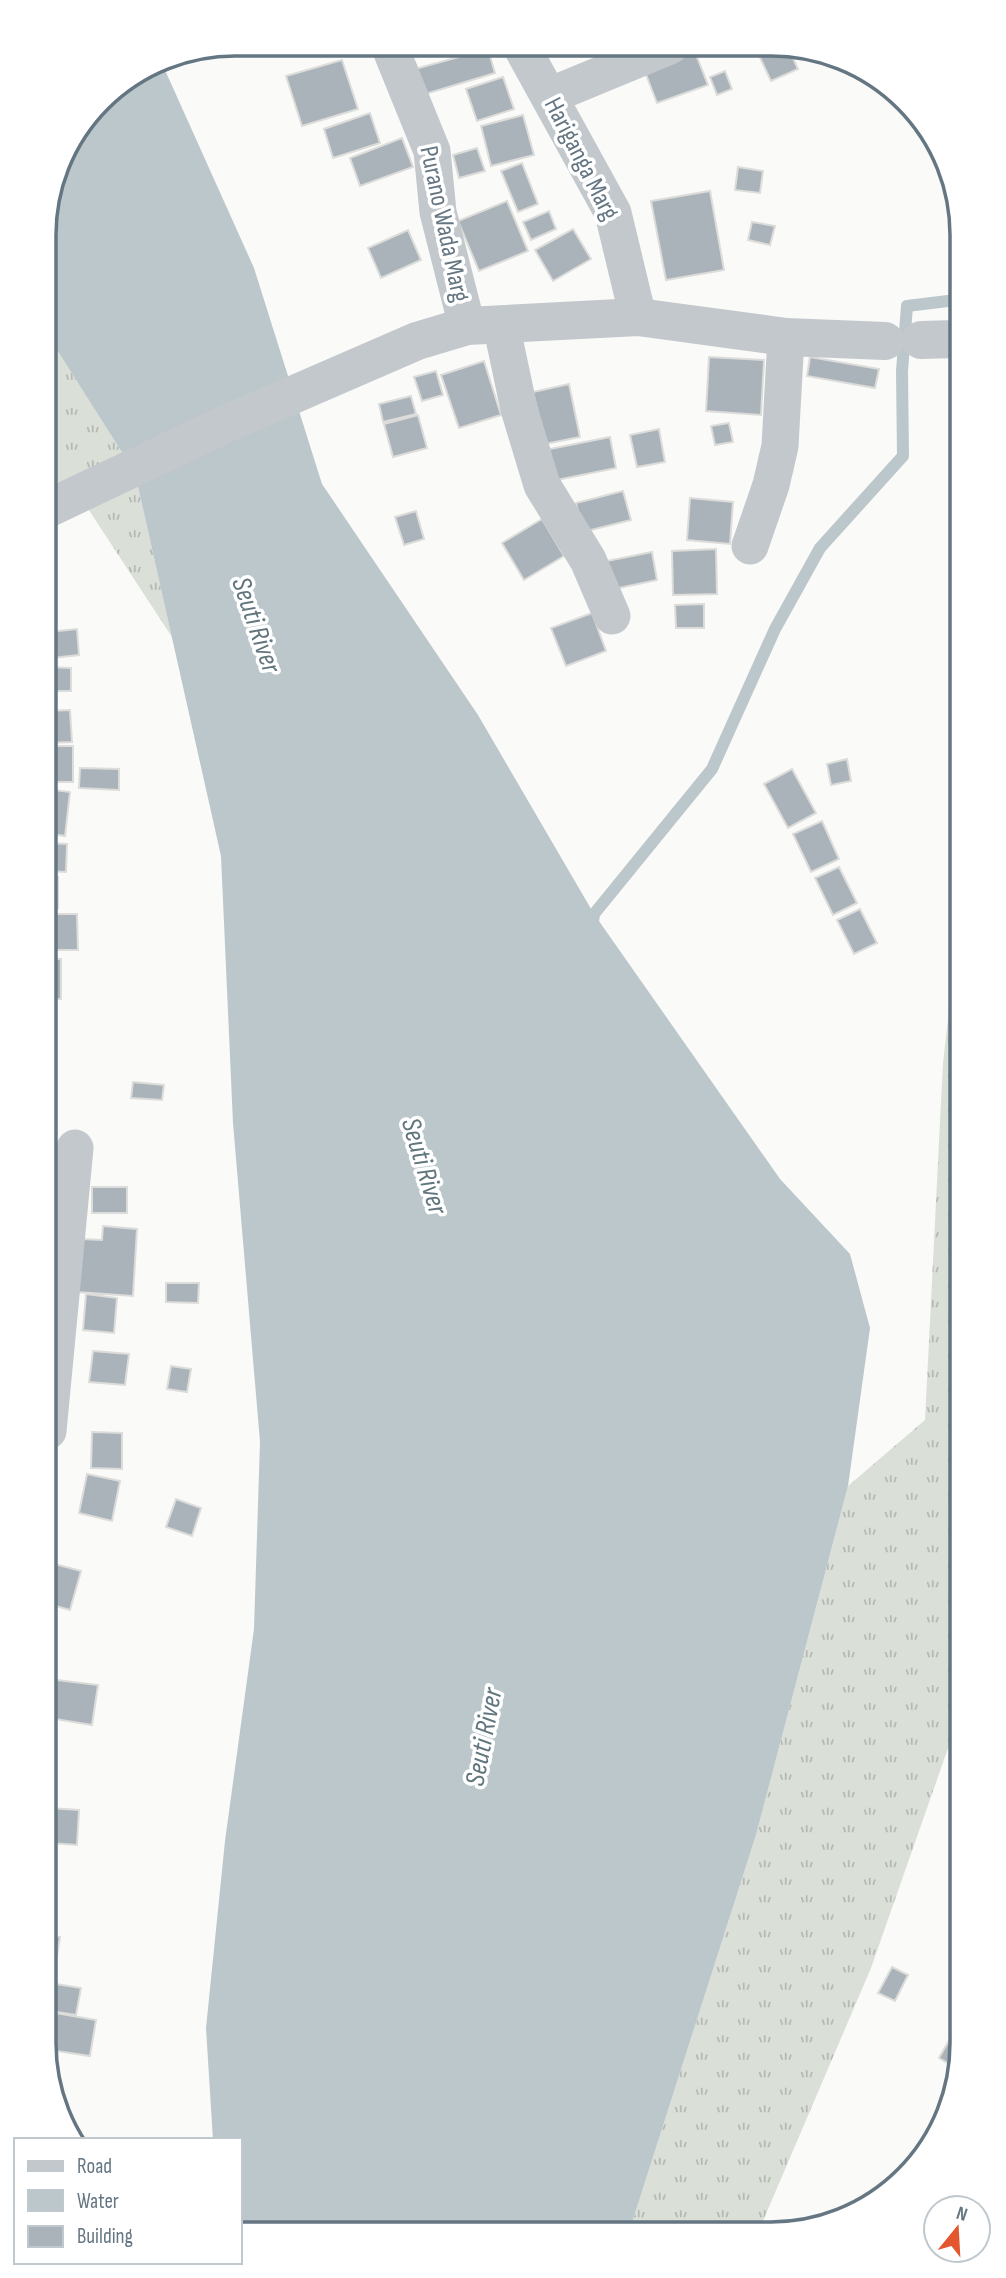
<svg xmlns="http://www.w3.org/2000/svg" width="1006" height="2278" font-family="'Sofia Sans Condensed',sans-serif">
	<defs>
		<pattern id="grass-tufts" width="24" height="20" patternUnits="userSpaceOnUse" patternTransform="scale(1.75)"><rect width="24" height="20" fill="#dadfd7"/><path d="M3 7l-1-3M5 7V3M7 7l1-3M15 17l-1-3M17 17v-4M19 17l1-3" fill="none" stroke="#b4b9b4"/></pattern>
	</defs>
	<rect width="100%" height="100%" fill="#fafaf8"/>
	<path fill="url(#grass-tufts)" d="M45 331 135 473 172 637 79 495 45 510Z
		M958 932 961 1711 871 1968 760 2228 630 2229 756 1835 848 1486 925 1420 943 1063Z"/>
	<path fill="#bbc7cb" d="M160 59 254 268 322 484 478 715 594 914 780 1179 850 1254 870 1328 848 1486 756 1835 630 2229 240 2230V2140H213L206 2028 225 1841 254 1629 260 1442 233 1123 221 856 135 473 45 331 44 222 63 151 109 91Z"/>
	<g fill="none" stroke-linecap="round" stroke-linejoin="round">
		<path stroke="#bbc7cb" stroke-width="12" d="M592 930 594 914 712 769 775 629 820 548 903 456 902 371 907 306 956 300"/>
	</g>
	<path fill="#aab3b9" stroke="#dcdcda" stroke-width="2" d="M306 44H344L311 56Z
		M428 45H468V46L432 56Z
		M690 47H693L708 85 657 103 642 64Z
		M755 47H788L798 69 771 81Z
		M488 49 495 73 422 95 415 69Z
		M342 60 358 109 302 126 286 76Z
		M725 71 732 89 717 95 710 77Z
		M503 77 514 109 477 121 466 89Z
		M370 113 380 143 333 158 324 129Z
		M523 115 534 155 491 166 481 126Z
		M402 138 413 167 360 186 350 158Z
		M477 148 485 171 459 178 453 155Z
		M522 163 538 204 518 212 501 171Z
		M738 167 763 171 760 193 735 190Z
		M710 191 724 270 666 280 651 201Z
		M507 201 528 251 479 271 458 221Z
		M952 210H956V229H954Z
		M549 211 556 229 531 240 523 222Z
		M752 222 775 226 770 245 748 240Z
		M573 229 591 259 553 281 535 250Z
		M408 230 421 260 381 278 368 248Z
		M709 357 764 360 761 415 706 411Z
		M810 357 879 369 875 388 807 376Z
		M484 361 501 415 459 428 441 375Z
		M436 371 443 395 422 401 414 377Z
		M569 384 580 437 545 444 533 392Z
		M411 396 416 414 383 422 379 404Z
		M418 415 427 448 393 457 384 424Z
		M729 423 733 442 715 445 711 426Z
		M659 429 665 462 637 467 630 435Z
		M610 437 616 468 552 481 545 450Z
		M623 491 631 520 583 532 576 503Z
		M690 498 733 502 730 544 687 540Z
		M416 511 424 539 404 545 395 517Z
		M542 519 564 556 524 580 502 543Z
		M716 549 717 594 673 595 672 551Z
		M652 552 657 580 614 589 607 561Z
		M704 604V628H676L675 605Z
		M592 613 606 651 566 666 551 628Z
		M77 629 79 655 52 658 49 632Z
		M46 667 71 668V691H46Z
		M70 710 72 742 46 743V711Z
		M46 746H73V782H46Z
		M847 759 851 781 831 785 827 764Z
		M80 768 119 769V790L79 788Z
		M792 769 816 813 788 828 764 784Z
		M46 789 70 792 65 836 46 833Z
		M822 821 839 859 811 872 793 834Z
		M46 843 67 844 66 872 46 871Z
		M839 867 857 903 833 915 815 878Z
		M46 876 58 877V908H46Z
		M860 909 877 943 854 954 837 920Z
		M46 914H77L78 950H47Z
		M47 959H61V999H47Z
		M133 1082 164 1085 162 1100 131 1098Z
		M92 1187H127V1213H92Z
		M103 1226 137 1229 133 1296 77 1292 81 1239 102 1240Z
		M166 1283H199L198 1303 166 1302Z
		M86 1294 117 1298 114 1333 83 1330Z
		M93 1351 129 1354 125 1385 89 1382Z
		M171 1366 191 1369 187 1392 167 1389Z
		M92 1432 122 1433V1469L91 1468Z
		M87 1474 120 1481 112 1521 79 1513Z
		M176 1499 201 1508 192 1536 166 1527Z
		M51 1563 81 1571 70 1610 49 1604V1574Z
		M49 1624 55 1625 49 1645Z
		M49 1679 98 1685 92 1725 49 1718Z
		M49 1808 79 1810 77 1845 50 1843Z
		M50 1935 60 1937 54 1974 50 1973Z
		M892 1967 908 1975 895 2001 878 1993Z
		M50 1983 81 1988 76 2015 50 2011Z
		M50 2012 96 2020 90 2056 50 2050Z
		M951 2037 962 2043 961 2059 956 2068 939 2058Z"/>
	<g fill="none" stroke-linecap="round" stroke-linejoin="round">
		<path stroke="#c3c8cc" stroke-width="37" d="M389 45 432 151 438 212 467 326
			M521 46 613 213 638 317
			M549 96 670 46
			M501 324 519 409 542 485 588 560 612 616
			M750 546 771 485 780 446 786 337
			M48 1431 75 1148"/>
		<path stroke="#c3c8cc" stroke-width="38" d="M921 340 956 339
			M45 510 226 424 417 341 467 326 638 317 786 337 885 341"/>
	</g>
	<g text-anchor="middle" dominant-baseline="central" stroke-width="7" stroke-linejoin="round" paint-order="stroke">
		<g font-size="26" fill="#657683" stroke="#fff">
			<text transform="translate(581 159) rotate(63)">Hariganga Marg</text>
			<text transform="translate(444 224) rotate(78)">Purano Wada Marg</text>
		</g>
		<g font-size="28" font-style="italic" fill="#60757c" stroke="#fff">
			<text transform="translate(256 625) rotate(71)">Seuti River</text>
			<text transform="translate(424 1166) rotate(73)">Seuti River</text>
			<text transform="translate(484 1737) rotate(-79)">Seuti River</text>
		</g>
	</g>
	<path d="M0 0H1006V2278H0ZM235 56H771A179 179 0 0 1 950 235V2043A179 179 0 0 1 771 2222H235A179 179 0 0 1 56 2043V235A179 179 0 0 1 235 56Z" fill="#fff" fill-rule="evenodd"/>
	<path fill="none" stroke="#657683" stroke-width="3.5" d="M235 56H771A179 179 0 0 1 950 235V2043A179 179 0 0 1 771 2222H235A179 179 0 0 1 56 2043V235A179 179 0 0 1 235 56Z"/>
	<rect x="14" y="2138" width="228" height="126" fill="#ffffff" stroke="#c1c8cd" stroke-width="2"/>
	<rect x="28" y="2161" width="35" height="10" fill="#c3c8cc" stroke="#c1c8cd" stroke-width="2"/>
	<text x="77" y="2173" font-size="21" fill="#657683">Road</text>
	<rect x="28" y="2190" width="35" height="21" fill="#bbc7cb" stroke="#c1c8cd" stroke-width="2"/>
	<text x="77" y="2208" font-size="21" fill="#657683">Water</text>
	<rect x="28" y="2226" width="35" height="21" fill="#aab3b9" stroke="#c1c8cd" stroke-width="2"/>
	<text x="77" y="2243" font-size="21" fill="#657683">Building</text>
	<g transform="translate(957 2229) rotate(18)"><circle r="33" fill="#ffffff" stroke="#c1c8cd" stroke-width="2"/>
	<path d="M0-5L12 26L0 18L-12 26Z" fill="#e4572e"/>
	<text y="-10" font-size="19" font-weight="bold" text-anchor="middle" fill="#657683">N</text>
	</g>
</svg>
